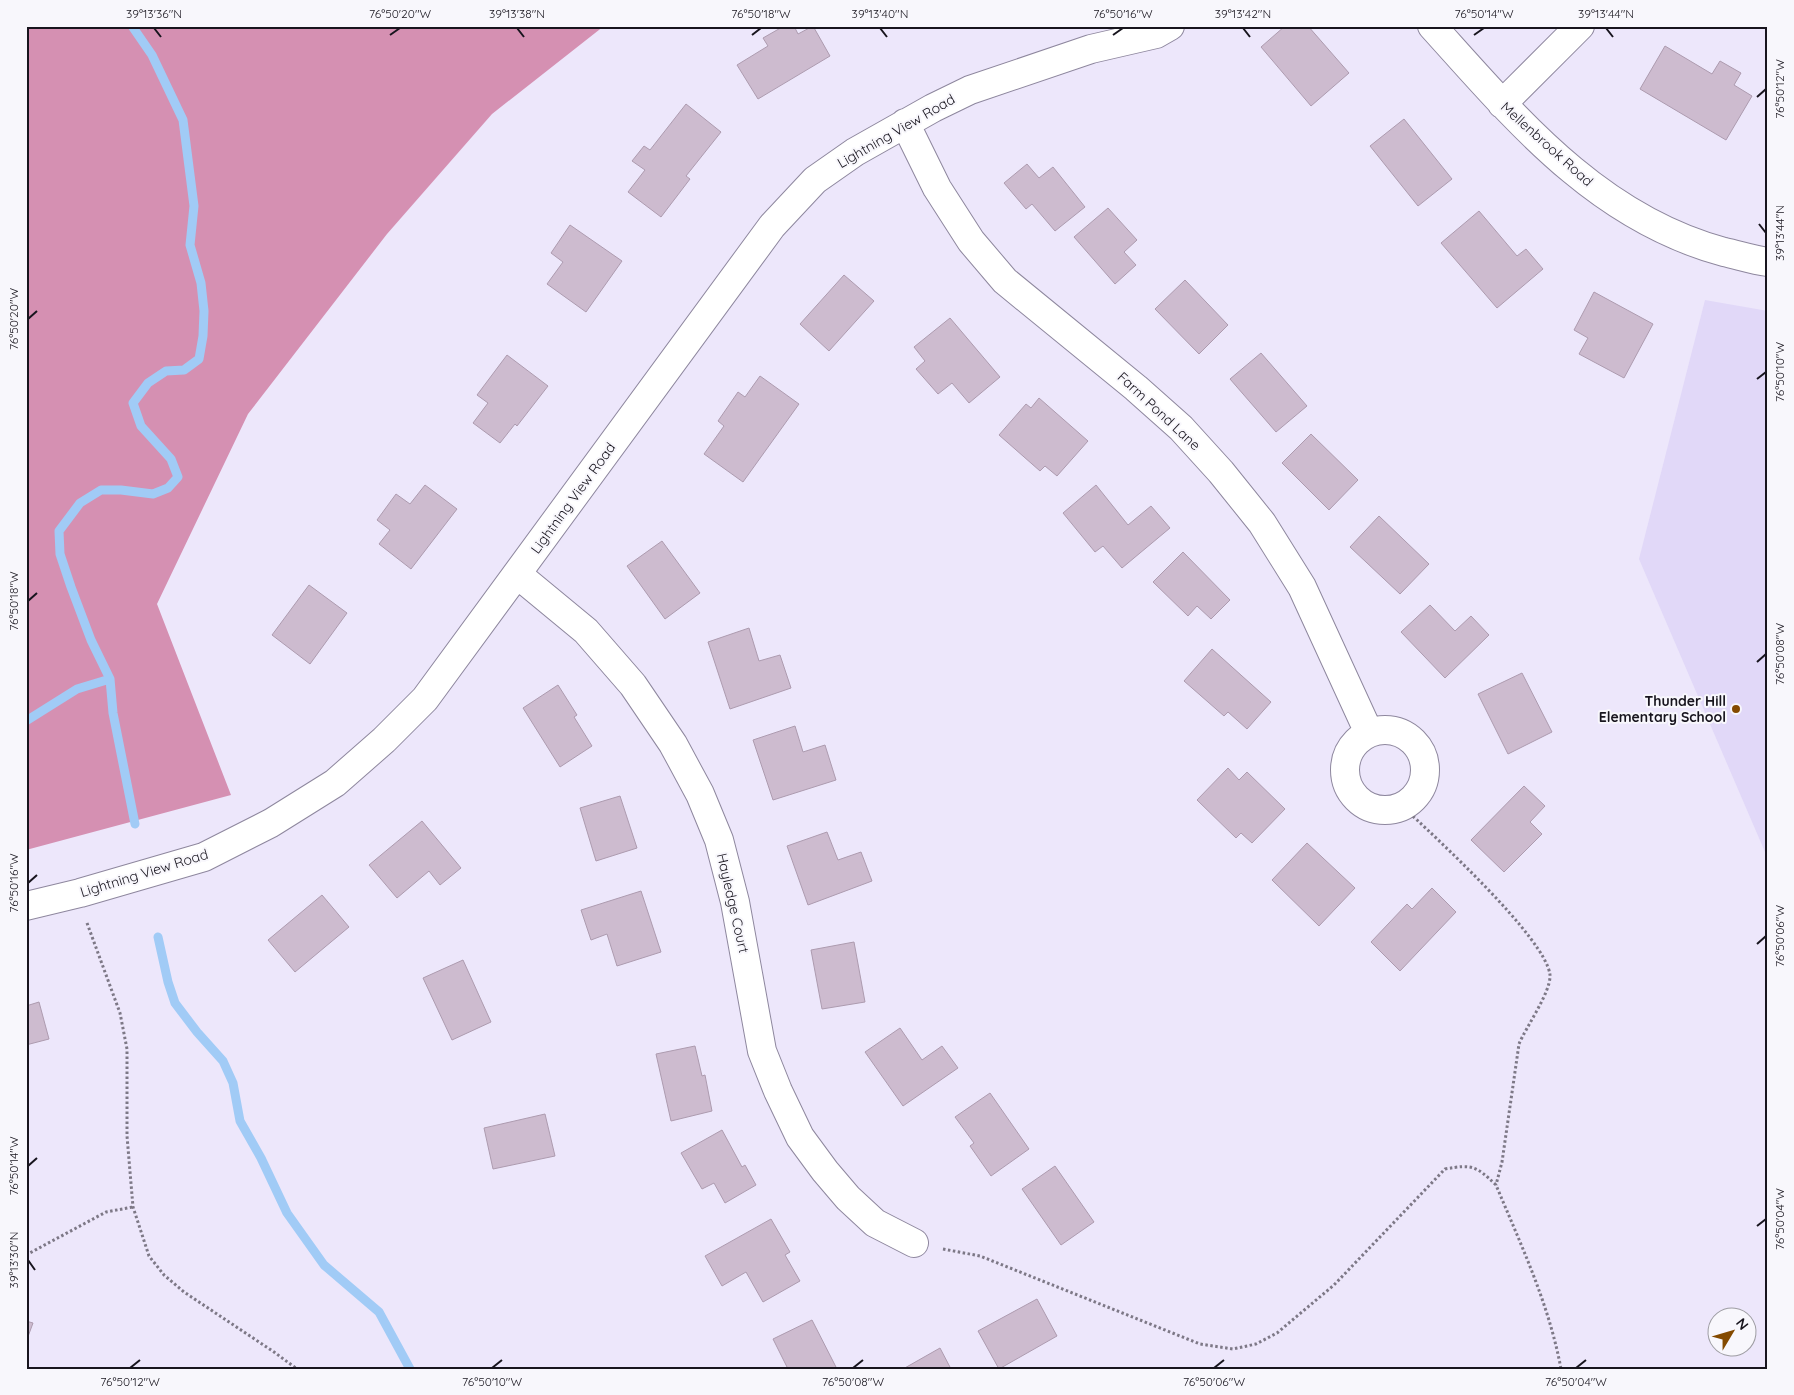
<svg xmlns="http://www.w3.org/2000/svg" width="1794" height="1395" font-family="Quicksand,sans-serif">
	<rect width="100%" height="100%" fill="#ede7fb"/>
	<path fill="#e1d8f8" d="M1705 300 1768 311V859L1639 559Z"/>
	<path fill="#d590b2" d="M26 26H604L492 114 387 234 248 414 157 604 231 795 26 850Z"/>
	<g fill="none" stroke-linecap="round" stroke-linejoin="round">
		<path stroke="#a1cbf6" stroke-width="9" d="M132 26 152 55 183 120 194 206 190 245 201 283 204 311 203 336 199 359 184 370 166 371 148 383 133 403 141 426 171 459 178 477 168 488 153 494 121 490H101L80 503 59 531 60 554 71 587 91 640 110 679 113 713 135 824
			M26 721 77 689 110 679
			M158 937 168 982 175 1003 197 1032 223 1061 233 1083 240 1121 261 1158 287 1213 324 1265 379 1312 410 1369"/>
	</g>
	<path fill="#cdbbcf" stroke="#ad9baf" d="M784 26H794L798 34 813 26 830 56 758 99 737 65 768 46 763 38Z
		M1285 26H1308L1349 73 1311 106 1261 47Z
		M1665 46 1712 74 1720 61 1741 73 1734 85 1752 96 1726 140 1640 89Z
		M686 104 721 132 686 176 690 179 661 217 628 192 645 170 632 161 644 146 650 150Z
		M1404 119 1452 179 1418 206 1370 146Z
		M1027 164 1039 178 1053 167 1085 207 1055 231 1032 204 1026 209 1004 183Z
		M1108 208 1137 240 1124 252 1136 265 1115 284 1074 237Z
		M1479 211 1517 256 1526 249 1543 269 1497 308 1441 243Z
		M570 225 622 261 586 312 547 284 563 262 551 253Z
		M844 275 874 301 829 351 800 324Z
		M1185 280 1228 325 1199 354 1155 309Z
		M1594 292 1653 324 1624 378 1579 354 1588 338 1574 330Z
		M950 318 1000 377 969 403 952 383 938 394 916 369 925 361 914 347Z
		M1261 353 1307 406 1276 432 1230 379Z
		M507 355 548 386 517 426 515 424 500 443 473 423 488 403 477 395Z
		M760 376 799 404 743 482 704 454 724 426 718 421 738 392 745 397Z
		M1039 398 1088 441 1057 476 1045 466 1040 471 999 435 1026 404 1031 408Z
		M1311 434 1358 480 1329 510 1282 463Z
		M425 485 457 509 411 569 379 544 390 530 377 520 396 494 410 504Z
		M1096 485 1128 525 1151 506 1170 528 1122 568 1103 546 1095 552 1063 513Z
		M1379 516 1429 564 1400 594 1350 547Z
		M662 541 700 593 665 619 627 566Z
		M1183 552 1230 600 1211 619 1197 606 1188 616 1153 582Z
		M309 585 347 613 310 664 272 635Z
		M1430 605 1455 631 1471 616 1489 635 1445 678 1401 632Z
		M749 628 759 661 780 655 791 688 730 709 708 642Z
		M1212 649 1271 702 1247 729 1228 712 1224 716 1184 681Z
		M1522 673 1552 732 1508 754 1478 694Z
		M558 685 577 715 574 717 592 746 560 767 523 708Z
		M795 726 803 752 825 745 836 780 773 800 753 740Z
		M1228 768 1239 780 1247 772 1285 809 1252 843 1241 833 1236 838 1197 800Z
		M1524 786 1545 806 1530 822 1542 834 1504 872 1471 840Z
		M620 796 637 848 596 861 580 808Z
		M422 821 461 868 440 885 429 871 397 898 369 865Z
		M827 832 838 860 861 852 872 881 808 905 787 846Z
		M1307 843 1355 888 1319 926 1272 880Z
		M1432 888 1456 912 1400 971 1371 942 1407 904 1412 909Z
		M641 891 661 952 617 966 607 934 591 940 581 910Z
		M322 895 349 927 295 972 268 940Z
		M854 942 865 1002 822 1009 811 950Z
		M463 960 491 1022 452 1040 423 978Z
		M39 1002 49 1039 26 1045V1006Z
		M900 1028 922 1060 942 1046 958 1068 903 1106 865 1052Z
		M695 1046 702 1076 705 1075 712 1111 671 1121 656 1054Z
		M990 1093 1029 1149 991 1176 970 1146 974 1143 955 1117Z
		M545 1114 555 1156 493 1169 484 1128Z
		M722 1130 742 1167 745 1165 756 1185 725 1203 714 1183 702 1189 681 1153Z
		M1055 1166 1094 1222 1061 1245 1022 1189Z
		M771 1219 790 1252 785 1255 800 1281 763 1302 746 1272 722 1286 705 1256Z
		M1037 1299 1057 1336 999 1369 978 1331Z
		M812 1320 837 1369H788L773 1339Z
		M26 1321 33 1323 26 1342Z
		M940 1348 951 1369H903Z"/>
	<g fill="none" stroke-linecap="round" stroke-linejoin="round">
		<defs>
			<path id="minor" d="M1432 26C1516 119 1597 218 1724 252 1738 255 1753 260 1768 262
				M1502 104 1580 26
				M905 123 937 188 971 241 1005 281 1136 388 1181 428 1221 472 1262 523 1302 587 1369 733
				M517 574 586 631 633 685 673 744 700 794 719 840 735 902 762 1051 778 1091 800 1137 825 1171 848 1198 875 1223 914 1243
				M1345 770a40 40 0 1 1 80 0a40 40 0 1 1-80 0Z
				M26 906 80 893 204 857 271 823 335 783 384 740 425 699 772 226 815 180 855 152 933 108 970 90 1091 49 1156 34 1170 26"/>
		</defs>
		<use href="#minor" stroke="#8e879e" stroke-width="30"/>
		<path stroke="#7d7886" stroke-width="3" stroke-dasharray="2.5 2.5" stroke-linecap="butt" d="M1402 806C1433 835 1546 938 1550 975 1551 992 1526 1027 1519 1044L1502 1162 1496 1185
			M87 923 120 1013 127 1049V1136L133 1207 149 1256 164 1275 184 1292 274 1352 297 1369
			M943 1249 980 1256 1200 1344 1233 1349 1256 1344 1277 1333 1334 1285 1445 1169C1473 1164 1476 1166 1496 1185 1521 1245 1549 1304 1561 1369
			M26 1255 106 1212 133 1207"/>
		<use href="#minor" stroke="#fff" stroke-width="28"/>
	</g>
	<path fill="none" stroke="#18151e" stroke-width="2" d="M154 28 161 37M517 28 524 37M880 28 887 37M1243 28 1250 37M1606 28 1613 37M390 35 400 28M752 35 761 28M1113 35 1123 28M1474 35 1484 28M1757 97 1766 89M1759 224 1766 233M28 319 37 311M1757 379 1766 372M28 601 37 593M1757 662 1766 654M28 883 37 875M1757 944 1766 936M28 1166 37 1158M1757 1226 1766 1219M28 1260 35 1270M130 1368 140 1360M492 1368 502 1360M853 1368 863 1360M1214 1368 1224 1360M1576 1368 1586 1360"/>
	<circle fill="#844a00" stroke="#f8f7fc" stroke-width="2" cx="1736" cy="709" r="5"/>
	<g text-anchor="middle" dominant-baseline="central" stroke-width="4" stroke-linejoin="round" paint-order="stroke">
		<g font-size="14" fill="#18151e" stroke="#f8f7fc">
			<text transform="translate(896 131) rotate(-30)">Lightning View Road</text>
			<text transform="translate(1547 144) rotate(42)">Mellenbrook Road</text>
			<text transform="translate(1159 411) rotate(43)">Farm Pond Lane</text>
			<text transform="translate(573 498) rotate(-54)">Lightning View Road</text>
			<text transform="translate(144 873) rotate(-17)">Lightning View Road</text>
			<text transform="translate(733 903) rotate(77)">Hayledge Court</text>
		</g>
		<g font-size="14" font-weight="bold" fill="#18151e" stroke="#f8f7fc" text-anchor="end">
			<text x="1726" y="701">Thunder Hill<tspan x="1726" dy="16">Elementary School</tspan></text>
		</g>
	</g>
	<rect width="1794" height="1395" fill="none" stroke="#f8f7fc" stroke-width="55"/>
	<g transform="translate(1732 1332) rotate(52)"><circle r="24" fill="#f8f7fc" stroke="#9e9da3"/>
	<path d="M0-4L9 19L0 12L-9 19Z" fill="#844a00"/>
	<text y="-8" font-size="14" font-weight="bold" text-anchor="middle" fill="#18151e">N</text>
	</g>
	<rect x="28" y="28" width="1738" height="1340" fill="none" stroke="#18151e" stroke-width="2"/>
	<g font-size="12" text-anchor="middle" fill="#18151e">
		<text x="154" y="18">39°13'36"N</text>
		<text x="400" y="18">76°50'20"W</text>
		<text x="517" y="18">39°13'38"N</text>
		<text x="761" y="18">76°50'18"W</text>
		<text x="880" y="18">39°13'40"N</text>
		<text x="1123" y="18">76°50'16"W</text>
		<text x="1243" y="18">39°13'42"N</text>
		<text x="1484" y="18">76°50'14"W</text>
		<text x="1606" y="18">39°13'44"N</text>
		<text transform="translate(1780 89) rotate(-90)" y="4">76°50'12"W</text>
		<text transform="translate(1780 233) rotate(-90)" y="4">39°13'44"N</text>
		<text transform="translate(14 319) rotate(-90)" y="4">76°50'20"W</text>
		<text transform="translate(1780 372) rotate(-90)" y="4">76°50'10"W</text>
		<text transform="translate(14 601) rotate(-90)" y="4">76°50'18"W</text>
		<text transform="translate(1780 654) rotate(-90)" y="4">76°50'08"W</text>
		<text transform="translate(14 883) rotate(-90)" y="4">76°50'16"W</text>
		<text transform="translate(1780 936) rotate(-90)" y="4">76°50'06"W</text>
		<text transform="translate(14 1166) rotate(-90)" y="4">76°50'14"W</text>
		<text transform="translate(1780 1219) rotate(-90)" y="4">76°50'04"W</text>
		<text transform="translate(14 1260) rotate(-90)" y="4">39°13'30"N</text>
		<text x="130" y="1386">76°50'12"W</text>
		<text x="492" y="1386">76°50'10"W</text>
		<text x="853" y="1386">76°50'08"W</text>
		<text x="1214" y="1386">76°50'06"W</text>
		<text x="1576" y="1386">76°50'04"W</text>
	</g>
</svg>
